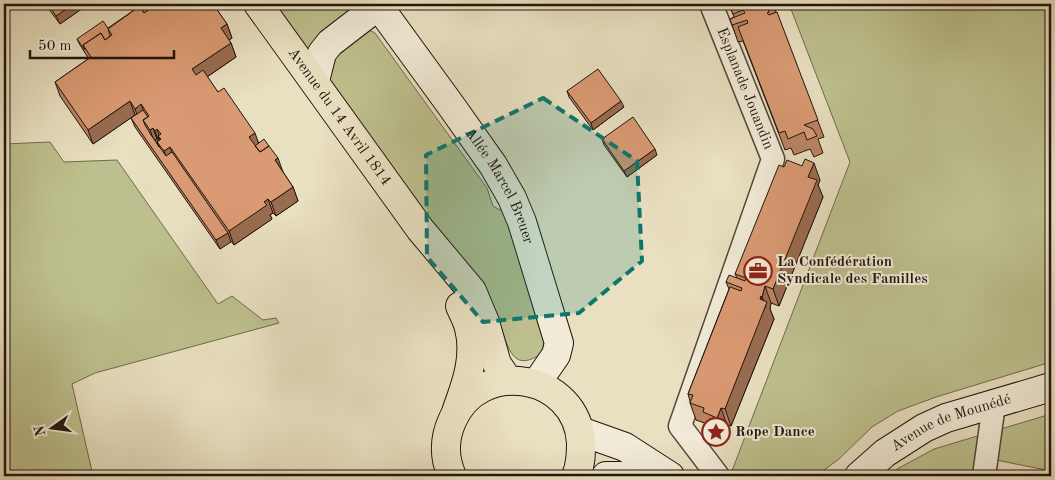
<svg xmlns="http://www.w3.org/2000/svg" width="1055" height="480" font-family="'Old Standard TT',serif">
	<rect width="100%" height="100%" fill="#e9e0c1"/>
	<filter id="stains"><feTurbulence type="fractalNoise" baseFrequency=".004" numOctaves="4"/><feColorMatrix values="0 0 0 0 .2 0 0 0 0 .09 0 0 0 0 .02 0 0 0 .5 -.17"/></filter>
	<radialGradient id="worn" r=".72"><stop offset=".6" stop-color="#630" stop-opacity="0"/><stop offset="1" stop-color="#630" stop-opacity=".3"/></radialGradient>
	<path fill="#bdc08e" stroke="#6e6a4e" d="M273 4H365L313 58Z
		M789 4H1051V362L936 397 898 411 872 427 839 459 816 476H730L850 162Z
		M367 29 375 33 487 188 493 206 507 214 547 331 541 354C515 371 510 353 502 331L325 77 332 56Z
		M50 142 64 162 117 160 218 304 232 296 263 320 276 318 279 323 95 373 72 384 93 476H4V144Z
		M1051 414V471L991 459 969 476H890L897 469 934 449Z"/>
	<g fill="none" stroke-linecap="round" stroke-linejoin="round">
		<defs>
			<g id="street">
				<path id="s1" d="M711 4 773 159 680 426 718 476"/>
				<path d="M984 476 994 404"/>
			</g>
			<g id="secondary">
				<path id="s2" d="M377 4 452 107 493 165 512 198 522 222 559 343 556 355 536 384"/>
				<path d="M315 81 322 53 330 43 378 6"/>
				<path d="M580 431 625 447 670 476"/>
				<path d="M606 476H622"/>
				<path id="s3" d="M859 476 885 453 924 428 946 418 1051 387"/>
			</g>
			<g id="primary">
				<path id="s4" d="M258 4 420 229 472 291 485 322 497 364 508 380"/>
				<path d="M457 409C467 382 476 356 469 328 467 320 463 313 460 306"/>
				<path d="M452 476C444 458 444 439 452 421 479 357 577 373 581 443 581 454 581 465 576 476"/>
			</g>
		</defs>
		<use href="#street" stroke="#52483b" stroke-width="25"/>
		<use href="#secondary" stroke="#20150e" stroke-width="30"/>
		<use href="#primary" stroke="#20150e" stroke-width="30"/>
		<use href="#street" stroke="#f1ebd7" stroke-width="22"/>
		<use href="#secondary" stroke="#f1ebd7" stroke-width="28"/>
		<use href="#primary" stroke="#e9e0c1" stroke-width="28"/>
	</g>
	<path fill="#bb8463" stroke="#20150e" d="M45 4H82L83 8 60 24Z
		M131 4H213L227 24 232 38 229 40 231 43 236 57 207 77 218 92 259 143 283 172 293 187 298 201 276 216 273 213 270 215 272 219 234 245 231 241 220 249 135 127 131 118 135 115 93 144 60 96 55 82 88 59 87 56 80 45 77 39 108 28 134 10Z
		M729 4H773L824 137 818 139 823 153 814 157 810 149 794 155 791 148 785 150 743 41 738 42 736 36 730 19 734 17Z
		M567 91 624 107 593 130 569 97Z
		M602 139 657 155 627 177 604 145Z
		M820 180 818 185 823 197 779 306 771 303 770 309 774 319 731 426 727 425 724 435 709 429 707 424 696 420 690 403V401L688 394 729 289 726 282 737 278 735 274Z"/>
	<path fill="#996c50" stroke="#20150e" d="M38 4H45L39 8Z
		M74 4H82L83 8 60 24 56 16Z
		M227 24 232 38 226 42 221 28Z
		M231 43 236 57 198 83 192 69Z
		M130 101 135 115 93 144 88 130Z
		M621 101 624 107 593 130 591 123Z
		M141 104 146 118 140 123 135 109Z
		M153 128 158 142 155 144 150 130Z
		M157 129 162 143 158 136 161 144 160 145 155 131Z
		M255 133 260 147 255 150 249 137Z
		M170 147 175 161 169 165 164 151Z
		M655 149 657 155 627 177 624 171Z
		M278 158 283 172 275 160Z
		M814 163 820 180 818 185 823 197 779 306 773 289 808 177Z
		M293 187 298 201 276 216 271 202Z
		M268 199 273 213 270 215 272 219 234 245 229 231Z
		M228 233 231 242 220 249 216 240Z
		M765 286 771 303 770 309 774 319 731 426 725 409 761 296 765 308 766 306 762 297Z
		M721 408 727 425 724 435 717 418Z"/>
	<path fill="#da9a73" stroke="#20150e" d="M48 4H74L56 16Z
		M132 4H147L149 9 144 13 140 6 136 9Z
		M148 4H213L227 24 221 28 231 43 192 69 196 75 203 70 218 92 224 88 255 133 249 137 260 152 269 146 278 158 275 160 293 187 271 202 268 199 264 202 267 205 229 231 170 147 164 151 157 142 161 139 158 136 161 134 157 129 155 131 153 128 150 130 143 120 149 116 141 104 135 109 130 101 88 130 55 82 91 57 83 45 101 33 105 40 112 35 108 29 140 6 144 13 151 8Z
		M729 4H763L764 6 767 5 769 12 767 13 769 15 777 12 818 120 804 125 813 129 817 136 807 140 804 132 788 139 785 131 779 133 738 27 748 23 747 20 732 25 730 19 745 13 743 10 733 14Z
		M103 21 108 28 110 36 105 40 101 33 83 45 85 50 77 39Z
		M598 69 621 101 591 123 567 91Z
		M143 110 148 117 143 120 145 125 151 135 166 156 172 152 228 233 216 240 131 118Z
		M633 117 655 149 624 171 602 139Z
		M157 139 158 141 157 142 159 147 155 140Z
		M264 139 269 146 260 152 255 146Z
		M805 159 814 163 808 177 817 180 773 289 765 286 762 297 761 296 760 299 767 302 725 409 721 408 717 418 703 412 704 408 690 403 693 395 688 394 730 287 741 291 742 288 726 282 729 275 745 281 746 278 735 274 779 165 784 167 787 160 802 166Z"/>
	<path fill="#0f766e" fill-opacity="0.2" stroke="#0f766e" stroke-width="4" stroke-dasharray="10 6" stroke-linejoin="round" d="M543 98 637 161 642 261 579 313 483 322 427 257 426 155Z"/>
	<defs>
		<symbol id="office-ring" viewBox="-11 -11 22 22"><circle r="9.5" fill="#f1ebd7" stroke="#8f2418" stroke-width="1.5"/><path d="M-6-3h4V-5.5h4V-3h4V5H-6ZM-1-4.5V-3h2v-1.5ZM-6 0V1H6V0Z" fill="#8f2418"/></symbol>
		<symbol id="sight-ring" viewBox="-11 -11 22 22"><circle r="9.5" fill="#f1ebd7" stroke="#8f2418" stroke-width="1.5"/><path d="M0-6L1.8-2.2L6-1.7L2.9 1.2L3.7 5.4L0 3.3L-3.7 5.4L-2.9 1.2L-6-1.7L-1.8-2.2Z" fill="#8f2418"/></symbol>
	</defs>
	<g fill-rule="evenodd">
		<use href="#office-ring" x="742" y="255" width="32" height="32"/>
		<use href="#sight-ring" x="700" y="416" width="32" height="32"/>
	</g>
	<g text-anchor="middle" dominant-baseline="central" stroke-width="4" stroke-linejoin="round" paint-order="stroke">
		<g font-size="15" fill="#20150e" stroke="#f1ebd7">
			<text stroke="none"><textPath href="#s1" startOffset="91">Esplanade Jouandin</textPath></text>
			<text stroke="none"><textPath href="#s4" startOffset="139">Avenue du 14 Avril 1814</textPath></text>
			<text stroke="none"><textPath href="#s2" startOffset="220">Allée Marcel Breuer</textPath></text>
			<text stroke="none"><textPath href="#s3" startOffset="108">Avenue de Mounédé</textPath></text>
		</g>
		<g font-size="15" font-weight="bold" fill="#20150e" stroke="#f1ebd7" text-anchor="start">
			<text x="777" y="262">La Confédération<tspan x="777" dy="17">Syndicale des Familles</tspan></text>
			<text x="735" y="432">Rope Dance</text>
		</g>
	</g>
	<rect width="1055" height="480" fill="none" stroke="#e9e0c1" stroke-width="20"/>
	<rect x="5" y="5" width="1045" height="470" fill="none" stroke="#20150e" stroke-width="2.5"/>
	<rect x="10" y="10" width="1035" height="460" fill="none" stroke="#20150e"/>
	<g transform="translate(52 428) rotate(256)" stroke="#f1ebd7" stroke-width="4" paint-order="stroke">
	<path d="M0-4L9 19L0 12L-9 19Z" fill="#20150e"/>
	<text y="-8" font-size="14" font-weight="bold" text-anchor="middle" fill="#20150e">N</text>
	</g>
	<path d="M30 50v8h144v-8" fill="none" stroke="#20150e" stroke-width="2.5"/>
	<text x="38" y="50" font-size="15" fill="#20150e" stroke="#f1ebd7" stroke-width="4" paint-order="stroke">50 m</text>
	<rect width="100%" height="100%" filter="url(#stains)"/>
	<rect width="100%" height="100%" fill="url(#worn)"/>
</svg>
